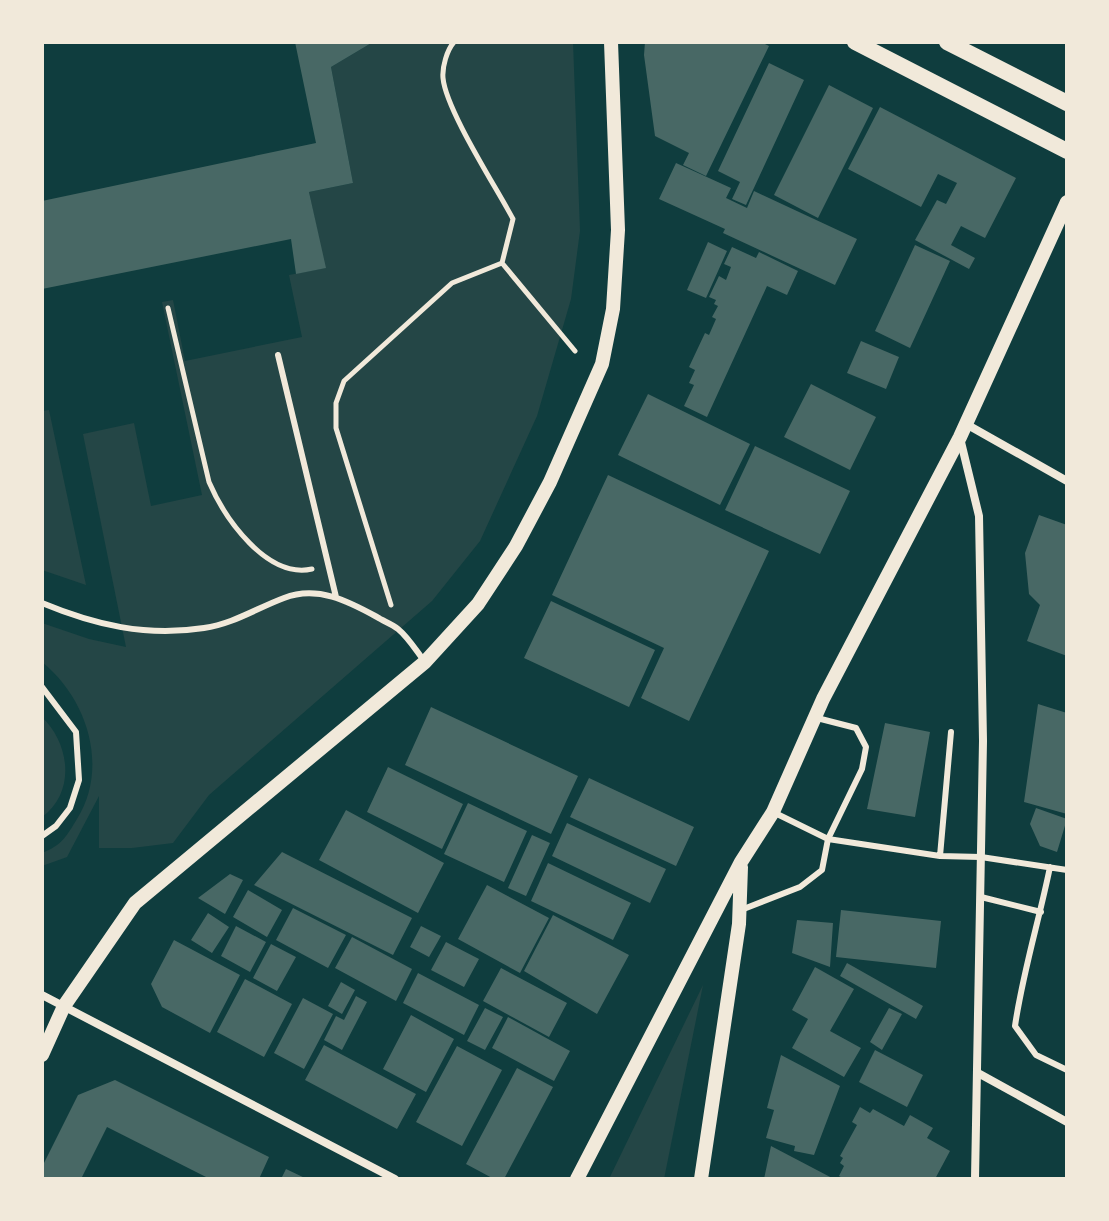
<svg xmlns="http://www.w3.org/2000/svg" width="1109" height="1221" font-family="'Nunito Sans',sans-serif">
	<rect width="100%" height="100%" fill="#0f3d3e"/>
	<path fill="#244646" d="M373 42H573L580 231 571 299 537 416 480 541 432 601 209 795 173 843 132 848H99V796L67 857 42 866V853C62 845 66 837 77 819 109 768 88 699 42 662V623L89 639 126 647 83 434 134 423 151 506 202 495 162 302 173 300 185 361 302 337 289 275 325 268 309 192 353 183 331 67Z
		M49 410 86 585 42 570V411Z
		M42 717C70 744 76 792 42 817Z
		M703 985 664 1179H609Z"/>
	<path fill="#486865" d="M295 42H373L331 67 353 183 309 192 326 268 296 274 291 239 42 289V201L316 143Z
		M645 42H761L769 46 706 176 683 165 689 153 655 136 644 55Z
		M769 63 804 80 746 205 732 199 740 182 718 171Z
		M829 85 873 108 818 218 774 195Z
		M880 107 1016 178 985 238 961 226 951 245 975 258 969 269 915 240 937 200 946 204 957 183 938 174 921 207 848 169Z
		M676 163 731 188 726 198 747 208 754 191 857 239 835 285 723 233 725 229 659 199Z
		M708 242 727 251 706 298 687 290Z
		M915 245 950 261 910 348 875 331Z
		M732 247 756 258 759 252 798 271 787 295 767 286 707 417 684 406 694 385 689 383 695 370 689 367 705 333 709 335 716 319 712 317 718 306 714 304 716 300 709 297 719 276 726 280 731 267 724 264Z
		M861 341 899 357 886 389 847 373Z
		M811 384 876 417 850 470 784 437Z
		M648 394 750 444 720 505 618 455Z
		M755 446 850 491 820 554 725 510Z
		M608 475 769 551 689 721 641 698 664 648 552 595Z
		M1039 515 1067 525V656L1027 641 1040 605 1029 594 1025 553Z
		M551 601 655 650 629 707 524 658Z
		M1038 704 1067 713V814L1024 802Z
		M431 707 578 776 551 834 405 765Z
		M885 723 930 732 915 817 867 809Z
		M388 767 463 804 442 849 367 812Z
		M589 778 694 827 676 866 570 817Z
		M468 803 527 831 504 882 444 854Z
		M1036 808 1067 819 1057 852 1040 846 1030 824Z
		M346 810 444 863 418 913 319 860Z
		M567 823 666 869 650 903 552 856Z
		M532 835 550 843 526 896 508 888Z
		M282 852 412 918 393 955 254 885Z
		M548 863 631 903 613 940 531 901Z
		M230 874 243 880 225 914 198 898Z
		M487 885 549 918 520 973 458 939Z
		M248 890 282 910 267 937 233 917Z
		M293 908 346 935 328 968 276 940Z
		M841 910 941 921 936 968 836 957Z
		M208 913 229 927 212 953 191 940Z
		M553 915 629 955 597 1014 524 971Z
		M797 920 833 923 830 967 792 953Z
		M236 926 266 942 250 972 221 956Z
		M421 926 441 936 429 957 410 947Z
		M352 937 412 969 396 1001 335 968Z
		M174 940 240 975 210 1033 162 1007 151 984Z
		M446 942 479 959 464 987 431 970Z
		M271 944 296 957 277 991 253 978Z
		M847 963 923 1006 916 1019 840 976Z
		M815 967 854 989 830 1031 861 1048 844 1077 792 1048 808 1019 792 1010Z
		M501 968 567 1003 549 1037 483 1001Z
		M418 973 479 1005 464 1035 403 1003Z
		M245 979 292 1004 264 1057 217 1032Z
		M341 982 355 990 342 1014 328 1006Z
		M356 996 367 1002 342 1050 324 1040 336 1016 344 1020Z
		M303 998 333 1014 304 1069 274 1053Z
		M485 1008 503 1017 485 1050 467 1041Z
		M889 1008 902 1014 882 1050 870 1042Z
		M411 1015 454 1039 426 1092 383 1069Z
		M508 1017 570 1051 554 1081 492 1048Z
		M324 1045 416 1094 397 1129 305 1080Z
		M457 1046 502 1070 462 1146 416 1122Z
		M875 1050 923 1075 907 1107 859 1082Z
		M781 1055 840 1086 814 1155 794 1151 795 1146 766 1138 774 1110 767 1108Z
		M517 1068 553 1087 504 1179H494L466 1164Z
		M115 1080 269 1157 259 1179H210L107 1127 81 1179H42V1167L78 1095Z
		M860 1107 870 1113 873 1109 904 1126 910 1115 933 1128 927 1138 950 1151 935 1179H844L839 1176 844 1166 840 1163 843 1158 840 1156 857 1125 852 1122Z
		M771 1146 834 1179H764Z
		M286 1169 307 1179H281Z"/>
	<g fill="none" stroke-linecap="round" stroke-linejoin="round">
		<path stroke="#f1e9da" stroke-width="5" d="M502 263 575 351
			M168 308 209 482C225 519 267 579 312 569
			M391 605 336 428V403L344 381 452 283 502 263 513 219C496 187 446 110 443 78 442 67 447 50 454 42"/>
		<path stroke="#f1e9da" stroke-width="6" d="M278 355 336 597
			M42 603C95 625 146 637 204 628 233 624 257 608 284 598 317 585 348 601 377 617 383 621 392 624 398 629 409 638 417 652 425 662
			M42 687 76 732 79 780 70 808 56 826 42 836
			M773 812 828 839 940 856 981 857 1067 870
			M940 856 951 732
			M1050 867C1039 921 1023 971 1015 1026L1036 1055 1067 1070
			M981 897 1041 912
			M741 910 800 887 822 870 828 839 862 769 866 747 856 728 817 718"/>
		<path stroke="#f1e9da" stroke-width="8" d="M966 424 1067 481
			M960 438 979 516 983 741 975 1179
			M42 995 395 1179
			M978 1073 1067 1122"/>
		<path stroke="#f1e9da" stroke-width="14" d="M42 1055 64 1006 135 903 425 662 478 604 516 546 550 482 602 364 613 309 618 230 611 42
			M577 1179 741 862 773 812 823 699 960 437 1067 202
			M701 1179 739 924 741 867"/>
		<path stroke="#f1e9da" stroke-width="16" d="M855 42 1067 151
			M947 42 1067 103"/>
	</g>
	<rect width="1109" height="1221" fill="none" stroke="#f1e9da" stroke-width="88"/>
</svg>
